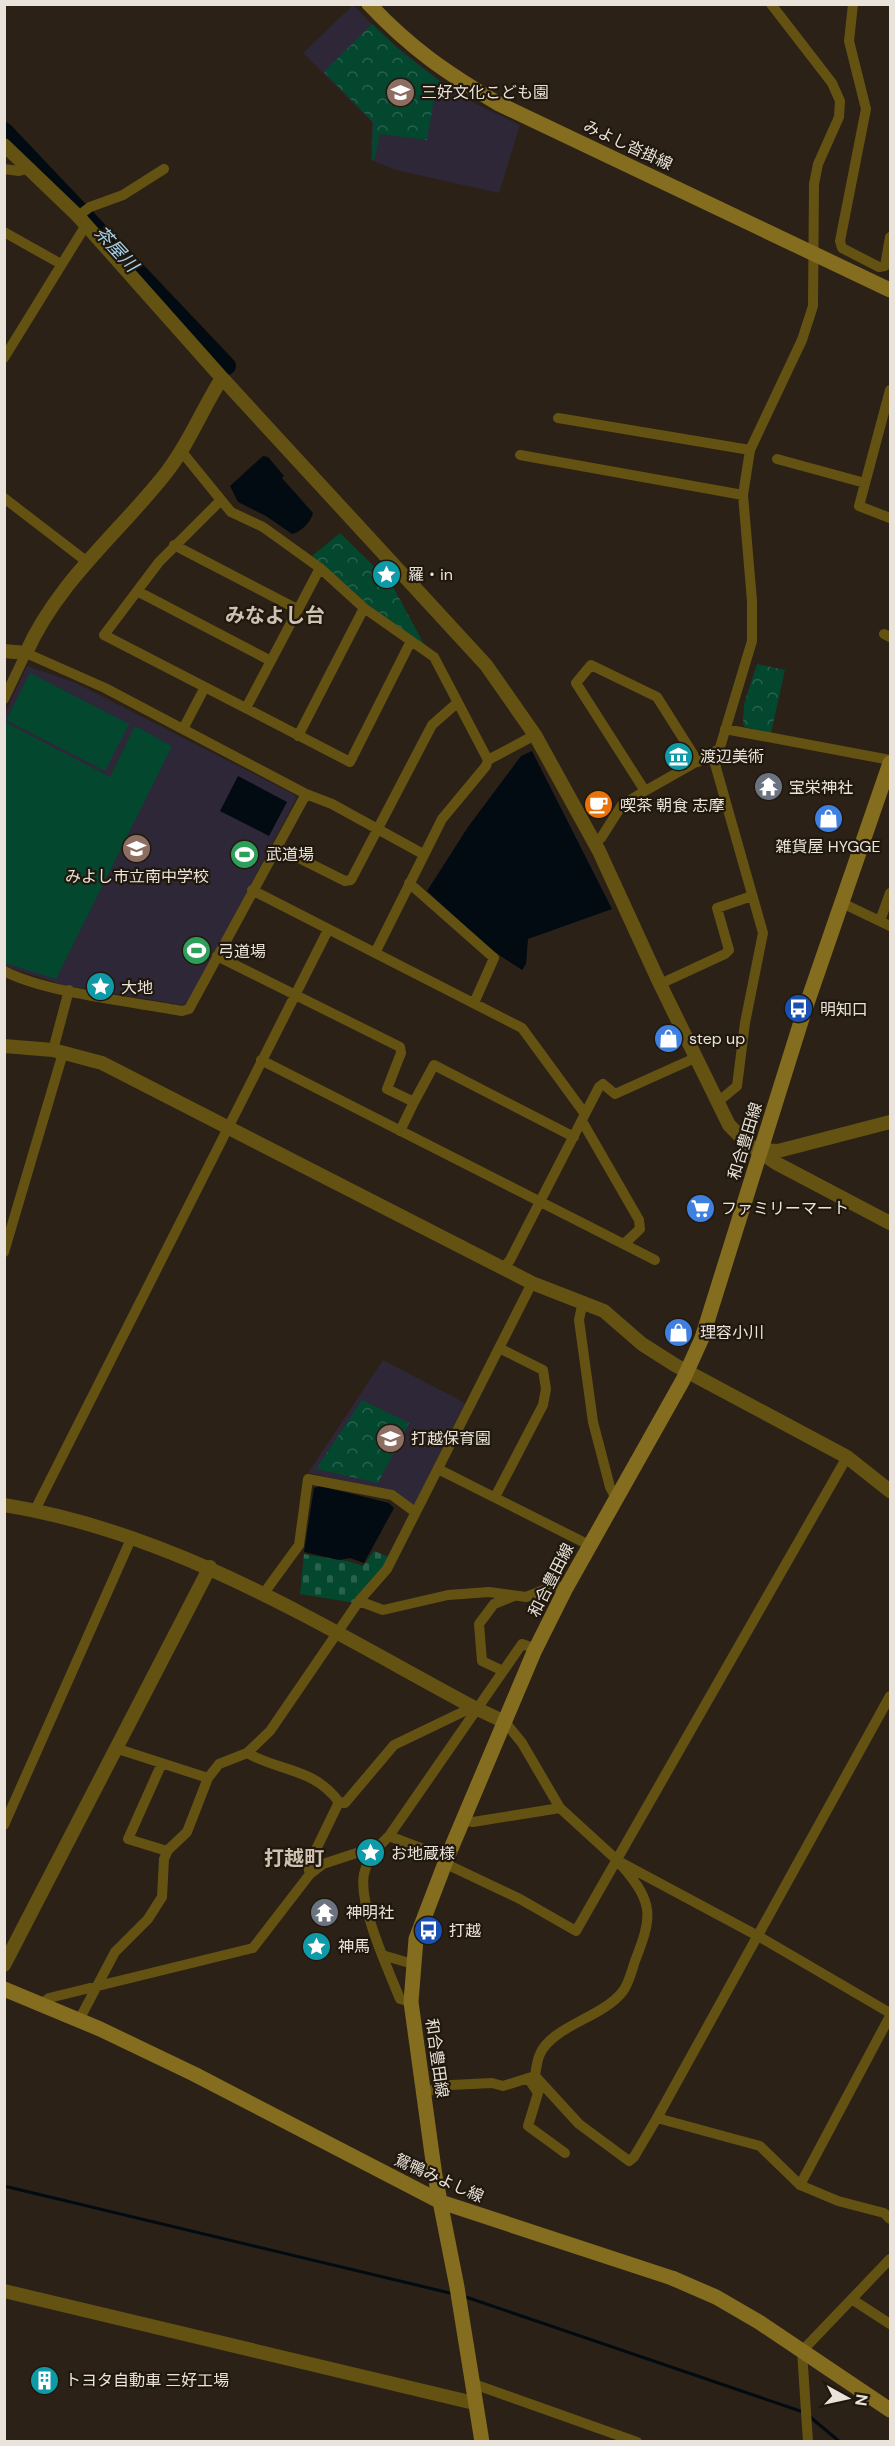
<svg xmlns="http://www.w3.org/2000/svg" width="895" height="2446" font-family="'DM Sans','Noto Sans JP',sans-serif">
	<defs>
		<pattern id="cemetery-stones" width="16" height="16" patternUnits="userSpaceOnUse" patternTransform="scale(1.5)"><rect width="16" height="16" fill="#03472f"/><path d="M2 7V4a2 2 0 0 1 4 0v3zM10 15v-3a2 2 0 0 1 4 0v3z" fill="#28614d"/></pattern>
		<pattern id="park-crowns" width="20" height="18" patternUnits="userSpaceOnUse" patternTransform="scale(1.5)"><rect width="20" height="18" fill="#03472f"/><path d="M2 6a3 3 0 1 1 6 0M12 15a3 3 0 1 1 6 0" fill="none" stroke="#28614d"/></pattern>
	</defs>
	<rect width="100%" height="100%" fill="#2b2116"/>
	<path fill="#2e2737" d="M353 5 382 35 439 80 476 104 520 125 499 193 396 170 371 160 372 122 303 53Z
		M27 666 76 683 295 795 296 798 287 816 188 1003 182 1005 63 985 5 966V713Z
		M383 1360 465 1403 413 1508 391 1491 308 1473Z"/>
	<path fill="url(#cemetery-stones)" d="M374 1551 389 1557 385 1568 355 1603 300 1594 304 1554C322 1558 348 1559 363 1566Z"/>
	<path fill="url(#park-crowns)" d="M372 24 403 53 450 89 445 98 434 99 427 140 380 134 374 161 372 159 373 122 324 72Z
		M340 533 391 583 425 646 366 603 312 556Z
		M757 664 785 670 771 733 745 727 743 724 744 704Z
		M362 1400 409 1423 378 1483 316 1469Z"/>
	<path fill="#03472f" d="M30 673 129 724 105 771 6 720Z
		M5 722 110 777 135 726 172 746 56 979 5 963Z"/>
	<path fill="#020b12" d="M263 456 268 457 284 476 282 478 313 513C311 522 301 532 292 534L266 516 238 502 230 486Z
		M532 751 612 909 528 939 526 964 522 970 490 949 427 891 468 827 521 756Z
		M238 776 287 802 269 836 220 811Z
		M320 1486 389 1503 394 1508 364 1563 350 1558 339 1560 304 1552 314 1488Z"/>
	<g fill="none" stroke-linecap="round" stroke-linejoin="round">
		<path stroke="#020b12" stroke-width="3" d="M4 2186 454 2294
			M463 2296 803 2412
			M809 2416 840 2442"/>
		<path stroke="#020b12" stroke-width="18" d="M4 131 227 366"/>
		<path stroke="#645213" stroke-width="10" d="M853 4 849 41 866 109 840 241 842 248 879 267 885 266 890 237
			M4 169 19 171 31 168
			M78 216 90 207 123 195 164 169
			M4 232 61 264
			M4 358 86 225
			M890 390 859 506 890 518
			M558 418 750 450
			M182 452 221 500
			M520 455 743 495
			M777 459 865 483
			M4 498 86 561
			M174 545 297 609
			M137 591 269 660
			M884 634 890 637
			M411 641 350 762 104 635 159 562 221 500 231 512 263 527 320 568 364 608 434 657 488 760
			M4 699 26 653 105 688 306 794 189 1009 182 1011C134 1002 46 993 4 971
			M246 708 320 568
			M183 729 205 687
			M725 729 890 760
			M298 736 364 608
			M698 762 657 697 591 665 576 683 645 791 719 749
			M306 794 332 804 423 854
			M595 843 601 838 622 805 645 791
			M277 847 345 881 351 880 432 725 457 703
			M409 883 494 958 474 1003
			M252 890 522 1028 585 1114 510 1260 503 1268
			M842 903 890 926
			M880 921 890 893
			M375 953 442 819 486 766 488 760 535 735
			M217 956 400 1047 401 1053 387 1089 414 1102 434 1065 574 1137
			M660 984 725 954 729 950 717 908 752 896
			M53 1050 69 990
			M261 1060 655 1260
			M719 1101 737 1086 745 1023 763 933 715 764 752 641V601L743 495 750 450 802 340 813 306 814 184 818 164 839 117 840 101 832 83 771 4
			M585 1114 599 1087 603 1084 615 1094 695 1058
			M582 1121 639 1220 640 1229 624 1244
			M400 1131 414 1102
			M4 1252 63 1053
			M583 1301 579 1320 593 1422 610 1487 616 1498
			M438 1469 589 1545
			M495 1497 543 1405 546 1389 543 1370 499 1348
			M35 1510 328 930
			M264 1593 299 1545 308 1479 392 1495 415 1512
			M359 1601 383 1610 448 1595 489 1592 526 1597 554 1586 566 1588
			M503 1671 482 1661 479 1624 494 1604 514 1596
			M890 1696 657 2118 760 2146 800 2185 838 2201 884 2213 890 2219
			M505 1722 522 1743 560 1808 618 1861 758 1936 890 2013
			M118 1749 208 1778
			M247 1753C281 1772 314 1768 339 1802
			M162 1763 128 1839 167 1851
			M339 1802 345 1803 394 1745 473 1707
			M462 1820 473 1822 560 1808
			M4 1825 131 1539
			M389 1836 447 1858
			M444 1863 520 1899 576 1931 847 1457
			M310 1874 308 1866 339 1802
			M382 1955 413 1964
			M411 2002 400 1999C388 1969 358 1905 364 1874 367 1860 379 1845 389 1836L522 1644 536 1649
			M41 2004 49 1998 253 1948 310 1874 323 1864 378 1846
			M79 2020 115 1952 148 1919 162 1897 164 1859 168 1850 187 1832 208 1778 219 1764 247 1753 270 1731 359 1601 387 1569 532 1283
			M535 2076 579 2124 629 2161 634 2157 657 2118
			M528 2078 538 2093 528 2126 565 2153
			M424 2092 451 2085 492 2083 503 2086 535 2076C536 2069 537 2060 540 2054 552 2026 604 2017 623 1991 629 1983 632 1970 635 1961 652 1917 655 1904 622 1866
			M800 2185 890 2016
			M853 2300 890 2324
			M471 2383 637 2442
			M808 2442 802 2351 890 2259"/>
		<path stroke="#645213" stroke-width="14" d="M4 145 78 216 222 378 486 665 535 735 599 851 660 984 729 1125 748 1144 776 1163 890 1223
			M4 651 26 653C58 581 119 533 166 473 189 444 202 409 222 378
			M4 1046 53 1050 102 1063 532 1283 604 1311 642 1344 675 1365 847 1457 890 1491
			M760 1150 778 1151 890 1122
			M4 1505C177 1533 322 1626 473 1707L505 1722
			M4 1965 210 1567
			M4 2291 474 2403"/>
		<path stroke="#846d1e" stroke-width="15" d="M369 4C411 49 447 73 499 104L890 290
			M4 1989 100 2029 194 2074 441 2202 672 2278 716 2297 759 2322 890 2410
			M482 2442 457 2287 435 2176 411 2002 416 1939 447 1858 534 1652 566 1588 683 1380 702 1338 804 1012 890 763"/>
	</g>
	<defs>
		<symbol id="school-disc" viewBox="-11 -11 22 22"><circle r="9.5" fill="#8d6e63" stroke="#21180d"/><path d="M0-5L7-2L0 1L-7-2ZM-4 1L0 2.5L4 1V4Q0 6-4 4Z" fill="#fff"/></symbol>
		<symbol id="sight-disc" viewBox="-11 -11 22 22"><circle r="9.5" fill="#0f9aa8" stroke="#21180d"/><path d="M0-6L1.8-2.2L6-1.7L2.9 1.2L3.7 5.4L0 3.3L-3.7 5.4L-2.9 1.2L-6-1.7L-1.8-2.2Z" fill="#fff"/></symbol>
		<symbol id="museum-disc" viewBox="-11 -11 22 22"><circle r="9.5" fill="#0f9aa8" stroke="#21180d"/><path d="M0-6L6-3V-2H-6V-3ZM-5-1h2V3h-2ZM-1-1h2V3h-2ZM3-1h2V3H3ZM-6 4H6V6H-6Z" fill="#fff"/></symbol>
		<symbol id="temple-disc" viewBox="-11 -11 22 22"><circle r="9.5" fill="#6b7280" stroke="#21180d"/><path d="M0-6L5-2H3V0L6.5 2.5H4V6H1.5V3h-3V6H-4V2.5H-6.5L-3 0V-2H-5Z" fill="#fff"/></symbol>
		<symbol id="cafe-disc" viewBox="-11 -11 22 22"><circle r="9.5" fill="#e8710a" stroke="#21180d"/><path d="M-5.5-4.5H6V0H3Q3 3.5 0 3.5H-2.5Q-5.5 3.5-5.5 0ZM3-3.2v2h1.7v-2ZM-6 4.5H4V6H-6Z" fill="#fff"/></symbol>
		<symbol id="shop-disc" viewBox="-11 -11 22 22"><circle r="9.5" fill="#3f7fe0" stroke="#21180d"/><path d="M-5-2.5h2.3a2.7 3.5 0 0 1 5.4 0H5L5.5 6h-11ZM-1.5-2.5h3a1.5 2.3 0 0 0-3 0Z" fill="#fff"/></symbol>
		<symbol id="stadium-disc" viewBox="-11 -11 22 22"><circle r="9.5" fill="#2e9e5b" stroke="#21180d"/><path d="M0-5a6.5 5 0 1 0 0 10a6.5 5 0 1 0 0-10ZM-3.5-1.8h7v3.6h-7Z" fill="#fff"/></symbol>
		<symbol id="bus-disc" viewBox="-11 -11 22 22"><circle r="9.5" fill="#1a4fb4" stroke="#21180d"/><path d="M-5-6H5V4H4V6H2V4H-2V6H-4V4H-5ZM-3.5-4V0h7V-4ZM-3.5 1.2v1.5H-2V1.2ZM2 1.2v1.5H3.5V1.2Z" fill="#fff"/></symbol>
		<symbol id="supermarket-disc" viewBox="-11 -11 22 22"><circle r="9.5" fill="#3f7fe0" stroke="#21180d"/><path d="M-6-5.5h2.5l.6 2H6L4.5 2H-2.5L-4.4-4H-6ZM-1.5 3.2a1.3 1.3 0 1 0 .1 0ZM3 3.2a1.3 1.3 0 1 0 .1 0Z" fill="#fff"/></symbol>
		<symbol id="building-disc" viewBox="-11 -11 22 22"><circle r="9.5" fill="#0f9aa8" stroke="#21180d"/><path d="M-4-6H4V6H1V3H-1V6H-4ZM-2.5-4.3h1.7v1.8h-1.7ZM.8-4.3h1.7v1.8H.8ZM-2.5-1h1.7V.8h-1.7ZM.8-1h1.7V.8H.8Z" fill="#fff"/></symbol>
	</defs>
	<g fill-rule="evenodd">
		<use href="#school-disc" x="384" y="76" width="33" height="33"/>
		<use href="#sight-disc" x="370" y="558" width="33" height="33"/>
		<use href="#museum-disc" x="662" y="740" width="33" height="33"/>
		<use href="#temple-disc" x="752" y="770" width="33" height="33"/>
		<use href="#cafe-disc" x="582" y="788" width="33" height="33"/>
		<use href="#shop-disc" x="812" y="802" width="33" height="33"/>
		<use href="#school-disc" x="120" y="832" width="33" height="33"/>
		<use href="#stadium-disc" x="228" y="838" width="33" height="33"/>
		<use href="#stadium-disc" x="180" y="934" width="33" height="33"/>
		<use href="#sight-disc" x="84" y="970" width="33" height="33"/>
		<use href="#bus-disc" x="782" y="992" width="33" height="33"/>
		<use href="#shop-disc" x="652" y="1022" width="33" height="33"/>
		<use href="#supermarket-disc" x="684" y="1192" width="33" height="33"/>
		<use href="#shop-disc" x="662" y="1316" width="33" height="33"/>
		<use href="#school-disc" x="374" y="1422" width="33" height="33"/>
		<use href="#sight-disc" x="354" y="1836" width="33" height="33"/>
		<use href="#temple-disc" x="308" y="1896" width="33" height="33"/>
		<use href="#bus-disc" x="412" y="1914" width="33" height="33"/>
		<use href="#sight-disc" x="300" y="1930" width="33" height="33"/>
		<use href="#building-disc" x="28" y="2364" width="33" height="33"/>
	</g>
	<g text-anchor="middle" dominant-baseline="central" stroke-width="4.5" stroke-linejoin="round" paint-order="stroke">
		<g font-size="16" fill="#e9e3db" stroke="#21180d" text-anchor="start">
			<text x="421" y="92">三好文化こども園</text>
			<text x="408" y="574">羅・in</text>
			<text x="700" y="756">渡辺美術</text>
			<text x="789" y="787">宝栄神社</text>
			<text x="620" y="805">喫茶 朝食 志摩</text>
			<text x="828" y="846" text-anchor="middle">雑貨屋 HYGGE</text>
			<text x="266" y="854">武道場</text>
			<text x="137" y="876" text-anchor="middle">みよし市立南中学校</text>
			<text x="218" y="951">弓道場</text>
			<text x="121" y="987">大地</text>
			<text x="820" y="1009">明知口</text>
			<text x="689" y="1038">step up</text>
			<text x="721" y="1208">ファミリーマート</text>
			<text x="700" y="1332">理容小川</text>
			<text x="411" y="1438">打越保育園</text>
			<text x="391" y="1853">お地蔵様</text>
			<text x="346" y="1912">神明社</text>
			<text x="449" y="1930">打越</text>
			<text x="338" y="1946">神馬</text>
			<text x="65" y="2380">トヨタ自動車 三好工場</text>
		</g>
		<g font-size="16" fill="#e9e3db" stroke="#21180d">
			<text transform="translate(628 145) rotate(25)">みよし沓掛線</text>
			<text transform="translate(745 1141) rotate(-73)">和合豊田線</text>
			<text transform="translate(551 1580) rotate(-63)">和合豊田線</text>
			<text transform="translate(437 2058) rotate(82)">和合豊田線</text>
			<text transform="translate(439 2178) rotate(24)">鴛鴨みよし線</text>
		</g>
		<g font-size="18" font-style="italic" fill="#a6d2ee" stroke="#21180d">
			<text transform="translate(116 249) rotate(47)">茶屋川</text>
		</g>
		<g font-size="20" font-weight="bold" fill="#cec2b3" stroke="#21180d">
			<text x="275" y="615">みなよし台</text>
			<text x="294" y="1858">打越町</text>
		</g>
	</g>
	<rect width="895" height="2446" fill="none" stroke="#e9e3db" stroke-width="12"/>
	<g transform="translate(847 2398) rotate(98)" stroke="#21180d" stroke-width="4.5" paint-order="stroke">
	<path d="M0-4.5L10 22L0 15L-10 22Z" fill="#e9e3db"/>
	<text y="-9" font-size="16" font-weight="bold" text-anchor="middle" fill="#e9e3db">N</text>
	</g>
</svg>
